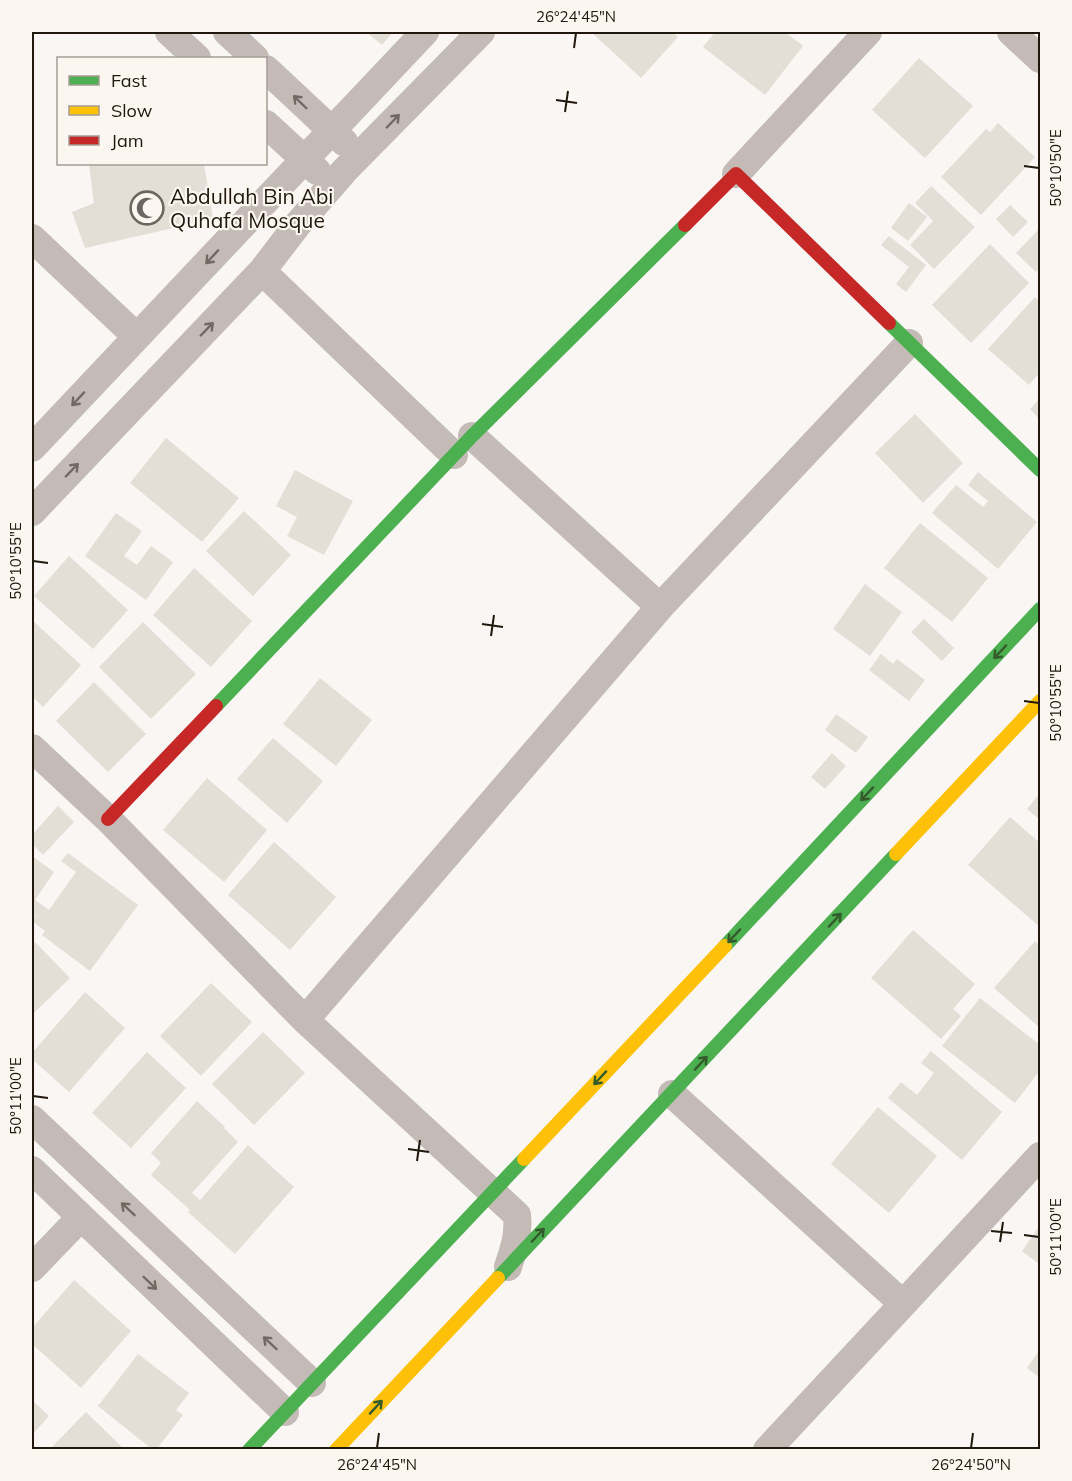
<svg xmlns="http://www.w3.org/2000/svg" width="1072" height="1481" font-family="Mulish,sans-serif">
	<rect width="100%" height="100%" fill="#f9f6f3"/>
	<path fill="#e3ded6" d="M366 32H393L382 45Z
		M591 32H672L678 37 641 78Z
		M715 32H785L803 46 765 95 703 47Z
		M919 58 973 106 925 158 872 110Z
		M998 123 1035 157 981 215 941 177 986 129 990 132Z
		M89 164H204L213 219 85 248 72 212 94 203Z
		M931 186 975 227 934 269 910 245 933 221 915 203Z
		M909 203 927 217 908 241 891 228Z
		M1010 205 1028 222 1013 237 996 219Z
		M1040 228V268L1036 272 1016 253Z
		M889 236 926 265 906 292 896 284 909 267 881 245Z
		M990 244 1029 283 971 343 932 305Z
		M1035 297 1040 302V372L1029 385 988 349Z
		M1040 398V420L1030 409Z
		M915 414 963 463 923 503 875 453Z
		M166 438 239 498 202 542 130 483Z
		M295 470 353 501 324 555 287 536 297 517 276 506Z
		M978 472 1037 522 998 569 932 513 956 485 983 507 988 501 968 485Z
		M244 511 291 555 253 596 206 551Z
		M116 513 142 531 124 556 137 565 151 546 173 562 146 600 85 556Z
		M920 523 988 578 952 622 884 568Z
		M69 556 128 610 93 649 34 596Z
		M194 568 252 621 211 667 153 615Z
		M865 584 902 612 870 656 833 629Z
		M924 619 954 648 942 661 911 632Z
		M32 620 81 665 43 707 32 696Z
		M143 622 196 674 151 719 99 667Z
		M881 654 893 664 897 659 925 680 909 701 869 670Z
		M320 678 372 720 336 766 283 724Z
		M94 682 146 734 108 772 56 721Z
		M836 714 868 737 856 753 825 730Z
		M273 738 323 781 287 823 237 779Z
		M832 753 846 766 825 789 811 777Z
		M207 778 267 830 224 882 163 830Z
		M1040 793V820L1027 809Z
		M58 806 74 822 43 855 32 844V835Z
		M1010 817 1040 843V927L968 865Z
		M274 842 336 897 290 950 228 895Z
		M68 853 138 905 90 971 42 935 45 931 32 921 35 915 32 912V856L54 872 35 900 49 910 76 872 61 861Z
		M913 930 975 984 953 1009 961 1016 941 1039 871 978Z
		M1035 941 1040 946V1028L994 988Z
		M35 942 70 978 32 1015V946Z
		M211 983 252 1022 201 1076 160 1036Z
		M85 992 125 1028 69 1092 32 1059V1053Z
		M980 998 1040 1045V1070L1015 1103 942 1046Z
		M263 1032 305 1073 254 1125 212 1084Z
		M931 1051 1002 1112 962 1160 888 1098 901 1082 917 1095 934 1073 921 1063Z
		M147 1052 186 1088 131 1148 92 1113Z
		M197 1101 225 1127 224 1128 238 1142 192 1193 200 1200 248 1145 294 1187 235 1254 188 1212 190 1210 151 1175 161 1163 151 1153Z
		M878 1107 937 1156 889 1213 831 1164Z
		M1040 1225V1265L1022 1251Z
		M74 1280 131 1331 81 1388 32 1344V1328Z
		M1040 1349V1378L1027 1368Z
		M138 1354 189 1393 176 1410 183 1415 156 1450H153L98 1406Z
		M32 1400 49 1416 32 1435Z
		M86 1412 125 1450H49Z"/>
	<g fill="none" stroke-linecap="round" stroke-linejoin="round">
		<path stroke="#c4bab6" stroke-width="28" d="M169 32 197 58
			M227 32 255 58
			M1011 32 1040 59
			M266 69 344 142
			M266 124 317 171
			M736 174 868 32
			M32 238 137 337
			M262 271 454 455
			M472 436 660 607
			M32 448 425 32
			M32 512 262 271 298 224 345 170 481 32
			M32 748 108 819 305 1020 517 1215C519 1236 514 1248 508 1267
			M305 1020 660 607 909 343
			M672 1094 903 1304 1040 1156
			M32 1119 312 1383
			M32 1170 285 1412
			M32 1268 81 1217
			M767 1450 903 1304"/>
		<path stroke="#4caf50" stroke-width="14" d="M889 323 1040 470
			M216 706 472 436 685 225
			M725 946 1040 609
			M498 1278 896 854
			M249 1450 524 1159"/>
		<path stroke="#ffc107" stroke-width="14" d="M896 854 1040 701
			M524 1159 725 946
			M336 1450 498 1278"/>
		<path stroke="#c62828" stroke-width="14" d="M685 225 736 174 889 323
			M108 819 216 706"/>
	</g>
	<defs><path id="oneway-shaft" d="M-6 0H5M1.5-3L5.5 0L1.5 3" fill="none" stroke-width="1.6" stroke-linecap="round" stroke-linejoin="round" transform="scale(1.5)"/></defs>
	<g stroke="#726962">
		<use href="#oneway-shaft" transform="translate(300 102) rotate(-136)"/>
		<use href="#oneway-shaft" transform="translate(393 121) rotate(-46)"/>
		<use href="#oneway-shaft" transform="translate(212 257) rotate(133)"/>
		<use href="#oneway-shaft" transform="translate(207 329) rotate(-46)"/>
		<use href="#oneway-shaft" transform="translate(78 399) rotate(133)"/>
		<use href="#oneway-shaft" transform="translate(72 470) rotate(-46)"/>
		<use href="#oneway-shaft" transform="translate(128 1209) rotate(-137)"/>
		<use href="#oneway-shaft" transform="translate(150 1283) rotate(44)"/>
		<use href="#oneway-shaft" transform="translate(270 1343) rotate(-137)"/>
	</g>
	<g stroke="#345c2b">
		<use href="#oneway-shaft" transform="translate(1000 652) rotate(133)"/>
		<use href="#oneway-shaft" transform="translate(867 794) rotate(133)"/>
		<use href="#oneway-shaft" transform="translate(835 920) rotate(-47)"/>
		<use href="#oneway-shaft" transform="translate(734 936) rotate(133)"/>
		<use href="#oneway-shaft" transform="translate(701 1063) rotate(-47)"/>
		<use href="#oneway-shaft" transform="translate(600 1078) rotate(133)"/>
		<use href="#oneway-shaft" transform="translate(538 1235) rotate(-47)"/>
		<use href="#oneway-shaft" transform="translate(376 1407) rotate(-47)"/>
	</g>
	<path fill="none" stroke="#21180d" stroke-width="2" d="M574 48 576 33M556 100 577 103M565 112 568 91M1024 166 1039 168M33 561 48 563M482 624 503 627M491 636 494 615M1024 701 1039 703M33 1096 48 1098M408 1149 429 1152M417 1161 420 1140M991 1231 1012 1233M1024 1235 1039 1237M1000 1242 1003 1222M377 1448 379 1433M971 1448 973 1433"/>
	<defs>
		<symbol id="mosque-ring" viewBox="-11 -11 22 22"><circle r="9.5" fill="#fcf6f0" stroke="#6d665e" stroke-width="1.5"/><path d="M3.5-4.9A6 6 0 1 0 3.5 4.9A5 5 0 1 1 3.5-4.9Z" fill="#6d665e"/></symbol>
	</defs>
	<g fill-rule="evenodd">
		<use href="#mosque-ring" x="128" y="189" width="38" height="38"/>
	</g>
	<g text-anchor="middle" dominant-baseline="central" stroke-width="4.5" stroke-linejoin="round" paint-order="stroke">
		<g font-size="21" fill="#21180d" stroke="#fcf6f0" text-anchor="start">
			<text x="170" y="196">Abdullah Bin Abi<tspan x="170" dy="24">Quhafa Mosque</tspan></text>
		</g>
	</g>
	<rect width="1072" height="1481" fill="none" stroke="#fcf6f0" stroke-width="66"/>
	<rect x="57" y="57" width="210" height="108" fill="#fcf6f0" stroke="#a49d95" stroke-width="1.5"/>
	<rect x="69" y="76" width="30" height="9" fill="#4caf50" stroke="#a49d95" stroke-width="1.5"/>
	<text x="111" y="87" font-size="18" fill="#21180d">Fast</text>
	<rect x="69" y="106" width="30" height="9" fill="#ffc107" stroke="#a49d95" stroke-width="1.5"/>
	<text x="111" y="117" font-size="18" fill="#21180d">Slow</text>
	<rect x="69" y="136" width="30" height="9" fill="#c62828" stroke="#a49d95" stroke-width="1.5"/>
	<text x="111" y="147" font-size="18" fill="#21180d">Jam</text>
	<rect x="33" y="33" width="1006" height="1415" fill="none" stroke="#21180d" stroke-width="2"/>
	<g font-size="15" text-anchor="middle" fill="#21180d">
		<text x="576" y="22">26°24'45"N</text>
		<text transform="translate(1056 168) rotate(-90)" y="5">50°10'50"E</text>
		<text transform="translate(16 561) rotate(-90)" y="5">50°10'55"E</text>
		<text transform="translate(1056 703) rotate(-90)" y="5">50°10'55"E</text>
		<text transform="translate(16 1096) rotate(-90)" y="5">50°11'00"E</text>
		<text transform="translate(1056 1237) rotate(-90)" y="5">50°11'00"E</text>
		<text x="377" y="1470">26°24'45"N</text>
		<text x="971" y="1470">26°24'50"N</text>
	</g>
</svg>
